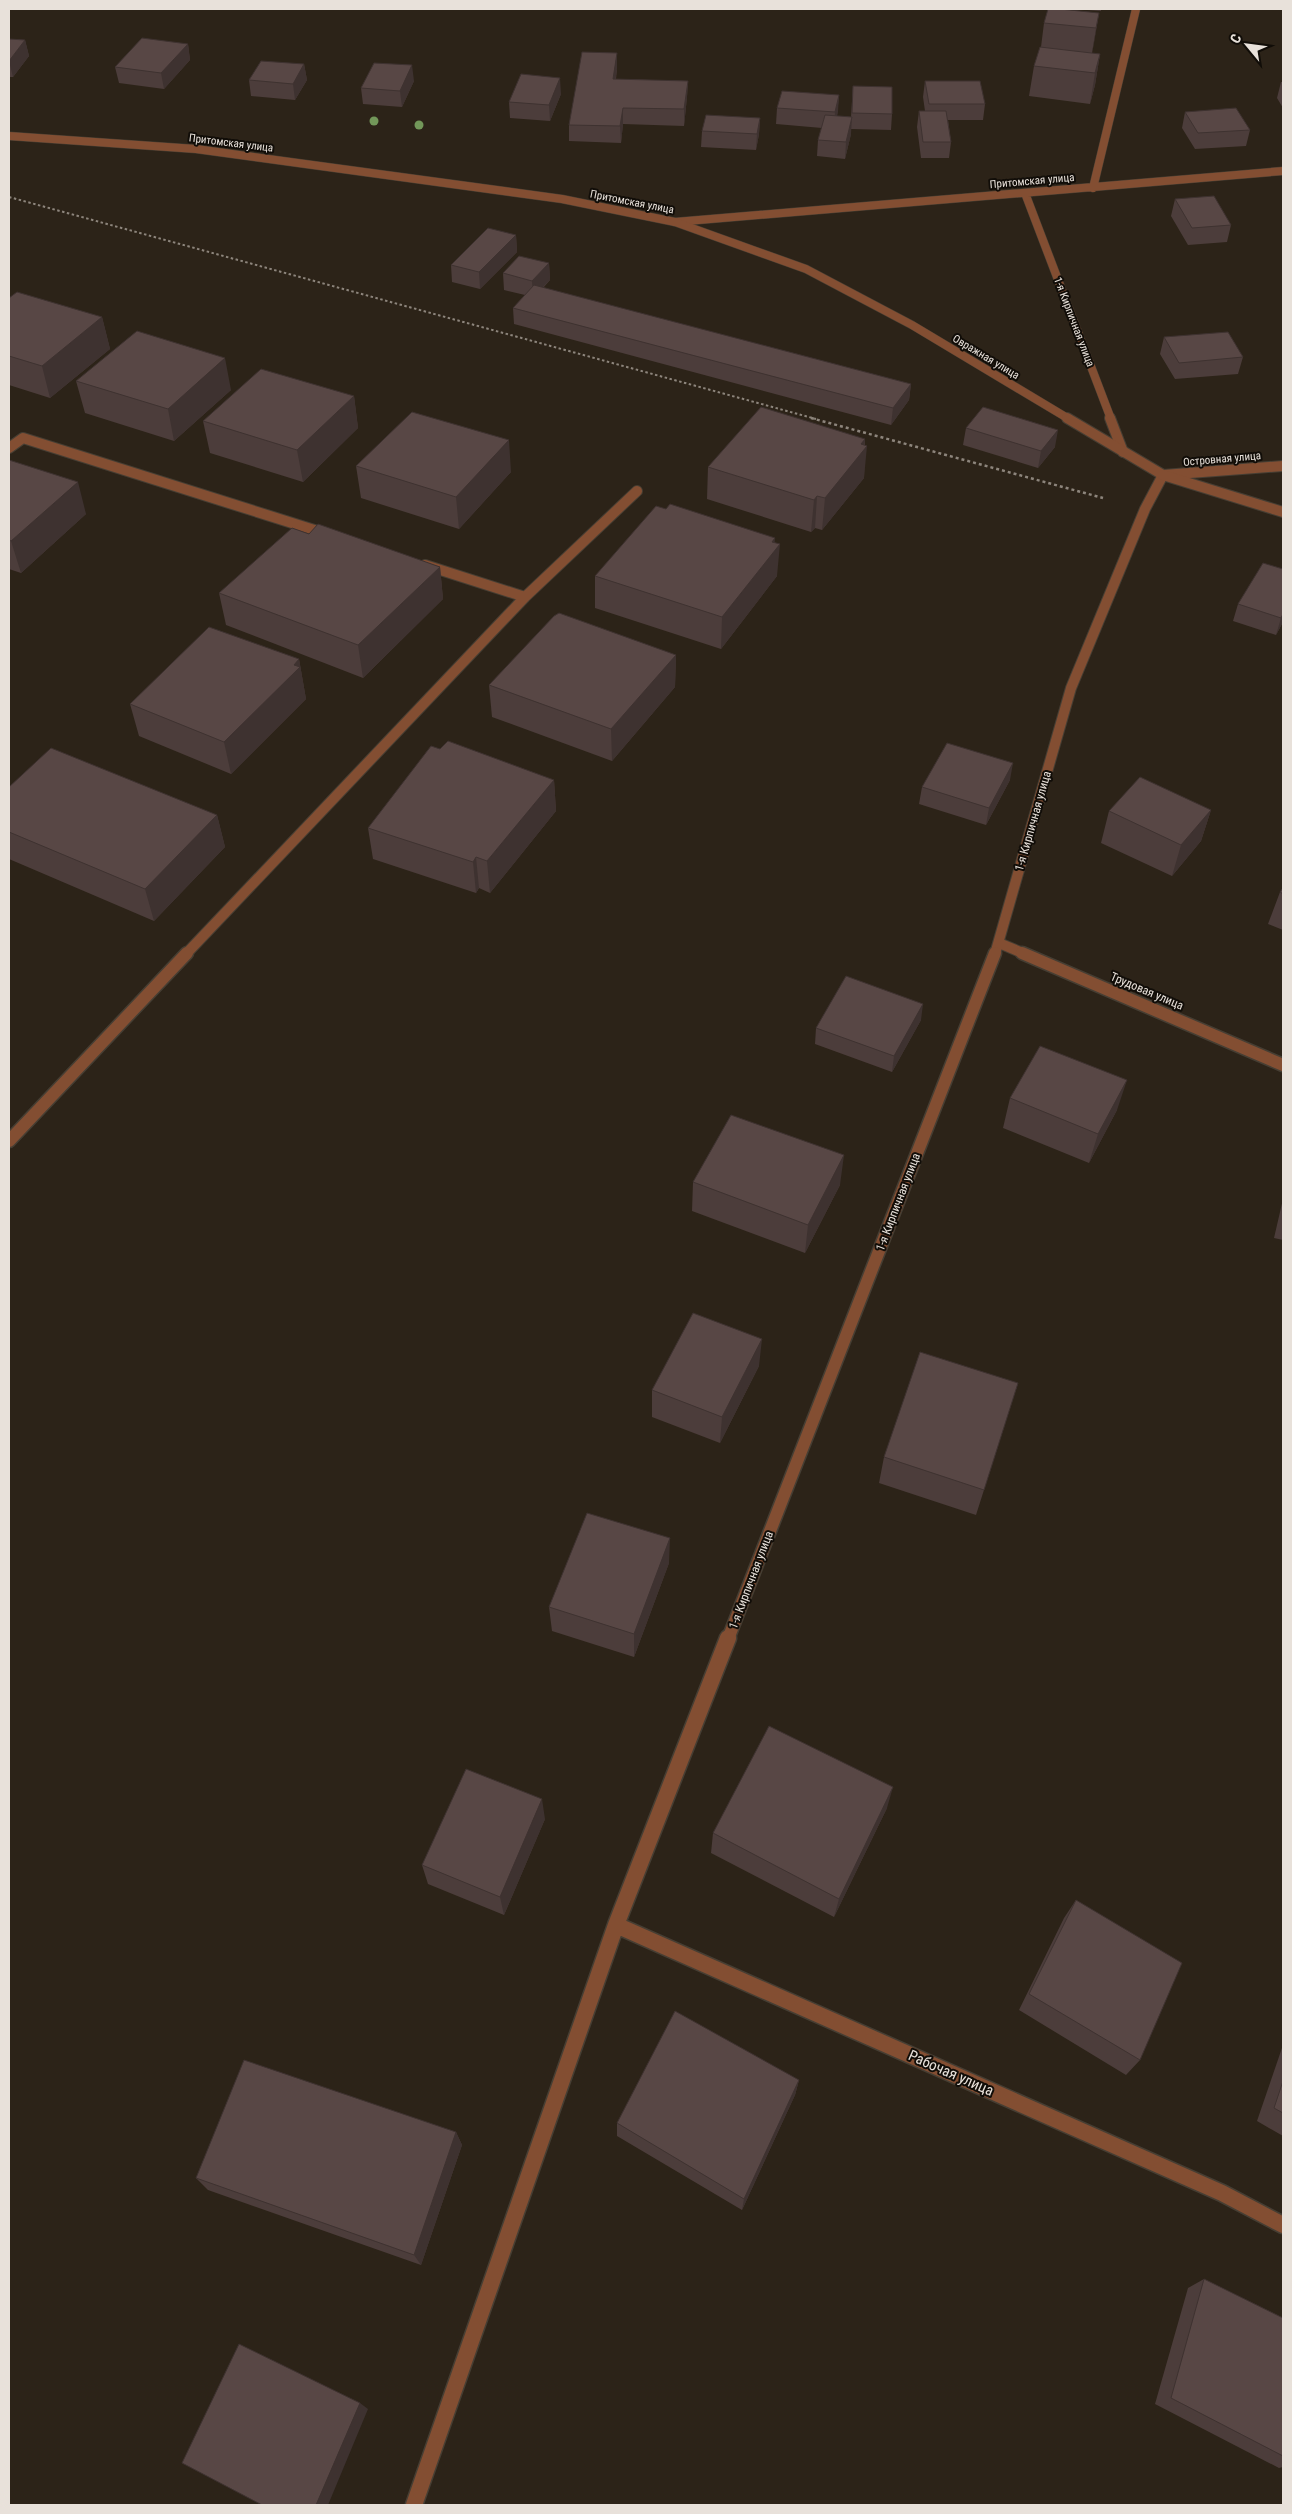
<svg xmlns="http://www.w3.org/2000/svg" width="1292" height="2514" font-family="'Roboto Condensed',sans-serif">
	<rect width="100%" height="100%" fill="#2c2318"/>
	<g fill="none" stroke-linecap="round" stroke-linejoin="round">
		<defs>
			<path id="service-far1" d="M9 448 23 438 327 534
				M425 565 525 597
				M186 954 525 597 637 491"/>
			<path id="service" d="M9 1141 187 953"/>
			<path id="minor-far3" d="M1093 188 1136 9
				M1025 193 1111 419
				M675 222 1283 171"/>
			<path id="minor-far2" d="M1110 418 1123 452
				M999 943 1025 954
				M995 954 1071 688 1145 509 1163 475 1283 466"/>
			<path id="minor-far1" d="M1022 953 1283 1065
				M728 1639 995 953"/>
			<path id="minor" d="M616 1925 1222 2193 1283 2225
				M414 2505 616 1925 728 1638"/>
			<path id="tertiary-far1" d="M9 136 196 149 562 199 675 222 806 269 912 325 1069 419"/>
			<path id="tertiary" d="M1067 418 1163 475 1283 512"/>
		</defs>
		<use href="#service-far1" stroke="#463e33" stroke-width="12"/>
		<use href="#service" stroke="#463e33" stroke-width="15"/>
		<use href="#minor-far3" stroke="#463e33" stroke-width="9"/>
		<use href="#minor-far2" stroke="#463e33" stroke-width="12"/>
		<use href="#minor-far1" stroke="#463e33" stroke-width="15"/>
		<use href="#minor" stroke="#463e33" stroke-width="19"/>
		<use href="#tertiary-far1" stroke="#463e33" stroke-width="9"/>
		<use href="#tertiary" stroke="#463e33" stroke-width="12"/>
		<path stroke="#8d857c" stroke-width="2" stroke-dasharray="2.5 2.5" stroke-linecap="butt" d="M9 197 816 419"/>
		<path stroke="#8d857c" stroke-width="2.5" stroke-dasharray="3 3" stroke-linecap="butt" d="M811 418 1103 498"/>
		<use href="#service-far1" stroke="#834e32" stroke-width="10"/>
		<use href="#service" stroke="#834e32" stroke-width="12"/>
		<use href="#minor-far3" stroke="#834e32" stroke-width="8"/>
		<use href="#minor-far2" stroke="#834e32" stroke-width="10"/>
		<use href="#minor-far1" stroke="#834e32" stroke-width="12"/>
		<use href="#minor" stroke="#834e32" stroke-width="16"/>
		<use href="#tertiary-far1" stroke="#834e32" stroke-width="8"/>
		<use href="#tertiary" stroke="#834e32" stroke-width="10"/>
	</g>
	<g fill="#729759">
		<circle cx="374" cy="121" r="4.5"/>
		<circle cx="419" cy="125" r="4.5"/>
	</g>
	<path fill="#4c3d3b" d="M1073 9H1101V11Z
		M1099 13 1092 53 1100 54 1095 85 1090 104 1029 96 1034 66 1041 47 1044 23Z
		M9 39 25 40 29 56 13 77H9Z
		M188 44 190 60 164 89 119 83 115 67Z
		M304 64 307 80 295 100 251 96 249 80Z
		M617 69 616 79 688 81 687 97 684 126 623 124 621 143 569 141V125Z
		M414 81 402 107 363 104 361 88Z
		M925 81 985 104 983 120H948L951 142 949 158H921L917 127 919 111H925L923 97Z
		M1281 82H1283V108L1277 98Z
		M853 86 892 114 891 130 851 129V127V134L845 159 817 156 818 140 822 128 776 124 777 108 839 95 837 116 851 117Z
		M561 94 550 121 510 118 509 102Z
		M1185 112 1250 130 1246 146 1195 149 1182 128Z
		M760 118 759 134 756 150 701 147 702 131Z
		M1175 199 1231 225 1227 242 1188 245 1171 216Z
		M516 235 517 252 480 289 452 282 451 265Z
		M549 263 550 280 543 288 911 384 909 400 891 425 514 324 513 308 525 295 504 290 503 273Z
		M9 298 102 317 110 349 50 398 9 385Z
		M1164 337 1243 357 1238 374 1175 379 1160 354Z
		M76 381 231 390 174 441 85 413Z
		M354 396 358 428 303 482 210 453 203 421Z
		M966 428 1055 447 1038 468 963 445Z
		M865 439 864 478 822 530 815 528 811 532 707 499 708 467Z
		M9 460 86 514 21 573 9 569Z
		M356 466 511 472 459 529 361 498Z
		M309 534 440 567 443 599 363 678 226 625 219 593Z
		M1283 569V622L1276 635 1233 621 1238 604Z
		M595 576H777L721 649 595 608Z
		M676 655 675 687 612 761 492 717 489 685Z
		M299 659 306 699 231 774 139 736 130 704Z
		M554 780 556 811 490 893 479 888 476 893 373 859 368 828Z
		M1010 780 986 825 919 804 922 787Z
		M9 787 217 815 225 847 154 921 9 859Z
		M1211 810 1201 841 1172 876 1101 843 1109 811Z
		M1283 888V930L1268 924 1280 892Z
		M921 1020 892 1072 815 1044 816 1028Z
		M1010 1098 1117 1110 1089 1163 1003 1128Z
		M693 1182 840 1185 805 1253 692 1211Z
		M1283 1199V1240L1274 1238Z
		M759 1366 720 1443 652 1417V1390Z
		M1018 1383 976 1515 879 1483 884 1457Z
		M669 1563 634 1657 552 1631 549 1607Z
		M887 1808 834 1917 711 1853 713 1833Z
		M545 1819 504 1915 428 1884 422 1865Z
		M1076 1900 1140 2060 1126 2075 1019 2010 1064 1918Z
		M1283 2045V2136L1257 2121Z
		M799 2080 795 2095 742 2210 617 2136V2123Z
		M456 2132 462 2145 421 2265 208 2190 196 2178Z
		M1204 2279 1283 2318V2467L1279 2468 1155 2404 1188 2288Z"/>
	<path fill="#3e3230" d="M1099 13 1094 43 1091 59 1096 28Z
		M25 40 29 56 13 77 9 61Z
		M188 44 190 60 164 89 161 73Z
		M617 53V69L613 95V79Z
		M1100 54 1095 85 1090 104 1095 73Z
		M304 64 307 80 295 100 293 84Z
		M412 65 414 81 402 107 400 91Z
		M560 78 561 94 550 121 549 105Z
		M688 81 687 97 684 126V109Z
		M839 95 838 112 834 128 835 112Z
		M623 108V124L621 143 620 126Z
		M852 117 851 134 845 159 846 142Z
		M760 118 759 134 756 150 757 134Z
		M516 235 517 252 480 289 479 272Z
		M549 263 550 280 533 297 532 281Z
		M102 317 110 349 50 398 42 366Z
		M225 358 231 390 174 441 168 409Z
		M911 384 909 400 891 425 893 408Z
		M354 396 358 428 303 482 297 450Z
		M1058 430 1055 447 1038 468 1041 451Z
		M865 439 864 449 867 446 864 478 822 530 825 498 861 444Z
		M509 440 511 472 459 529 456 497Z
		M78 482 86 514 21 573 11 541Z
		M817 496 815 528 811 532 814 500Z
		M775 538 774 550 780 544 777 576 721 649 722 617Z
		M440 567 443 599 363 678 358 645Z
		M1283 614V622L1276 635 1281 618Z
		M676 655 675 687 612 761 611 729Z
		M299 659 306 699 231 774 224 742Z
		M1013 763 1010 780 986 825 989 808Z
		M554 780 556 811 490 893 487 861Z
		M1211 810 1201 841 1172 876 1181 845Z
		M217 815 225 847 154 921 145 889Z
		M476 857 479 888 476 893 473 862Z
		M923 1004 921 1020 892 1072 894 1056Z
		M1127 1080 1117 1110 1089 1163 1098 1134Z
		M844 1155 840 1185 805 1253 808 1225Z
		M762 1339 759 1366 720 1443 722 1417Z
		M670 1538 669 1563 634 1657V1634Z
		M893 1787 887 1808 834 1917 839 1899Z
		M542 1799 545 1819 504 1915 500 1897Z
		M799 2080 795 2095 742 2210 744 2199Z
		M456 2132 462 2145 421 2265 414 2255Z
		M360 2403 368 2409 328 2505H316Z"/>
	<path fill="#584745" stroke="#3e3230" d="M1048 9H1060L1099 13 1096 28 1044 23Z
		M142 38 188 44 161 73 115 67Z
		M9 39 25 40 9 61Z
		M1040 47 1100 54 1095 73 1034 66Z
		M582 52 617 53 613 79 688 81 684 109 623 108 620 126 569 125Z
		M261 61 304 64 293 84 249 80Z
		M374 63 412 65 400 91 361 88Z
		M521 74 560 78 549 105 509 102Z
		M925 81H980L985 104H929Z
		M853 86 892 87V114L852 113Z
		M782 91 839 95 835 112 777 108Z
		M1236 108 1250 130 1198 133 1185 112Z
		M919 111H946L951 142H923Z
		M706 115 760 118 757 134 702 131Z
		M825 115 852 117 846 142 818 140Z
		M1214 196 1231 225 1192 228 1175 199Z
		M488 228 516 235 479 272 451 265Z
		M519 256 549 263 532 281 503 273Z
		M534 285 911 384 893 408 513 308Z
		M17 292 102 317 42 366 9 356V298Z
		M137 331 225 358 168 409 76 381Z
		M1228 332 1243 357 1179 363 1164 337Z
		M261 369 354 396 297 450 203 421Z
		M761 407 865 439 861 444 867 446 825 498 817 496 814 500 708 467Z
		M983 407 1058 430 1041 451 966 428Z
		M412 412 509 440 456 497 356 466Z
		M9 460 78 482 11 541 9 540Z
		M670 504 775 538 772 542 780 544 722 617 595 576 656 506 666 509Z
		M318 524 440 567 358 645 219 593 292 528 309 534Z
		M1263 563 1283 569V614L1281 618 1238 604Z
		M559 613 676 655 611 729 489 685 554 616Z
		M209 627 299 659 294 665 300 667 224 742 130 704Z
		M448 741 554 780 487 861 476 857 473 862 368 828 431 746 440 749Z
		M947 743 1013 763 989 808 922 787Z
		M51 748 217 815 145 889 9 832V787Z
		M1140 777 1211 810 1181 845 1109 811Z
		M1283 888V894L1280 892Z
		M846 976 923 1004 894 1056 816 1028Z
		M1040 1046 1127 1080 1098 1134 1010 1098Z
		M731 1115 844 1155 808 1225 693 1182Z
		M693 1313 762 1339 722 1417 652 1390Z
		M920 1352 1018 1383 984 1490 884 1457Z
		M587 1513 670 1538 634 1634 549 1607Z
		M769 1726 893 1787 839 1899 713 1833Z
		M466 1769 542 1799 500 1897 422 1865Z
		M1076 1900 1182 1963 1140 2060 1029 1994Z
		M675 2011 799 2080 744 2199 617 2123Z
		M244 2060 456 2132 414 2255 196 2178Z
		M1283 2081V2113L1274 2108Z
		M1204 2279 1283 2318V2456L1171 2398Z
		M239 2344 360 2403 316 2505H262L182 2463Z"/>
	<g text-anchor="middle" dominant-baseline="central" stroke-width="4" stroke-linejoin="round" paint-order="stroke">
		<g font-size="11" fill="#e8e1da" stroke="#110d08">
			<text transform="translate(231 143) rotate(7)">Притомская улица</text>
			<text transform="translate(1032 181) rotate(-5)">Притомская улица</text>
			<text transform="translate(632 202) rotate(11)">Притомская улица</text>
			<text transform="translate(1074 322) rotate(69)">1-я Кирпичная улица</text>
			<text transform="translate(986 357) rotate(31)">Овражная улица</text>
			<text transform="translate(1222 459) rotate(-5)">Островная улица</text>
		</g>
		<g font-size="12" fill="#e8e1da" stroke="#110d08">
			<text transform="translate(1033 821) rotate(-74)">1-я Кирпичная улица</text>
			<text transform="translate(1147 991) rotate(23)">Трудовая улица</text>
			<text transform="translate(898 1202) rotate(-69)">1-я Кирпичная улица</text>
			<text transform="translate(751 1580) rotate(-69)">1-я Кирпичная улица</text>
		</g>
		<g font-size="15" fill="#e8e1da" stroke="#110d08">
			<text transform="translate(951 2073) rotate(24)">Рабочая улица</text>
		</g>
	</g>
	<rect width="1292" height="2514" fill="none" stroke="#e8e1da" stroke-width="20"/>
	<g transform="translate(1247 45) rotate(299)" stroke="#110d08" stroke-width="4" paint-order="stroke">
	<path d="M0-4L9 19L0 12L-9 19Z" fill="#e8e1da"/>
	<text y="-8" font-size="14" font-weight="bold" text-anchor="middle" fill="#e8e1da">С</text>
	</g>
</svg>
